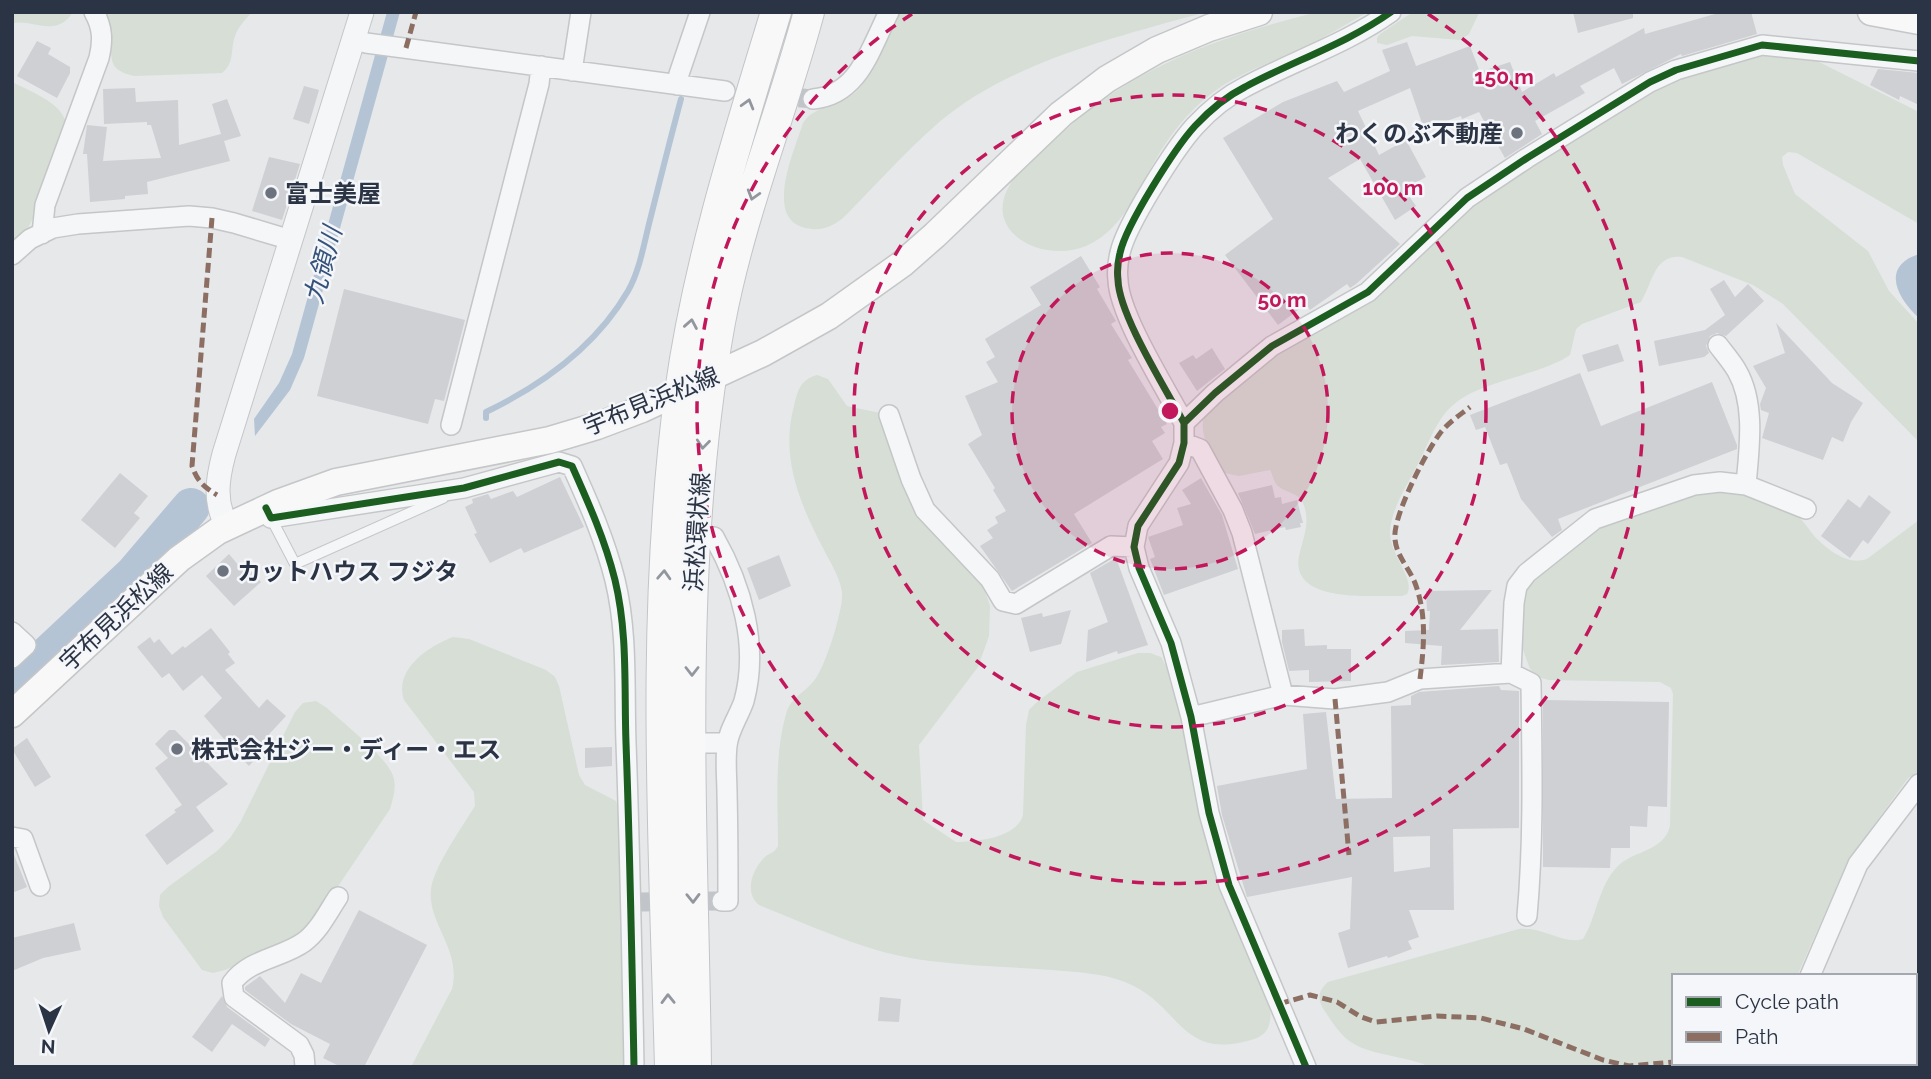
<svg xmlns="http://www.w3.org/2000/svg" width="1931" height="1079" font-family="Raleway,'Noto Sans JP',sans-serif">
	<rect width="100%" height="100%" fill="#e6e8ea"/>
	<path fill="#d6ded6" d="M12 12H70L71 15C54 37 34 19 12 23Z
		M102 12H252C245 20 238 27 235 36 230 50 235 63 222 73L134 76C110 70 112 63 110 42 109 32 105 22 102 12Z
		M900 12H1206C1117 37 1008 62 937 124 904 153 874 187 843 218 830 228 819 232 802 227 765 215 795 149 803 123 815 104 842 107 858 90 877 69 885 36 900 12Z
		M1318 12H1368C1346 24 1325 37 1303 48 1282 58 1260 65 1240 76 1210 90 1184 116 1166 143 1142 177 1128 228 1086 246 1042 264 977 231 1013 180 1022 166 1038 155 1051 143 1129 68 1214 38 1318 12Z
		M1413 12H1477L1478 15 1469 34 1460 40 1412 36 1387 45 1377 43V38L1380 34Z
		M1763 51 1813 59 1919 112V224L1797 153 1788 152 1782 157 1783 165 1795 194 1868 251 1889 291 1919 324V442L1783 304 1753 285 1682 257C1654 254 1653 282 1641 302L1582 324 1576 329 1570 355C1539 376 1478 381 1452 406 1436 420 1427 447 1417 466 1407 485 1392 508 1390 530 1388 553 1416 579 1407 594L1402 596C1373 595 1290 604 1299 556 1303 538 1311 522 1303 503 1297 491 1284 493 1277 485 1273 480 1273 475 1270 470L1239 476 1225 473C1215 461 1196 432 1205 416 1208 409 1215 403 1219 398L1470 203 1653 88Z
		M12 82C31 92 59 101 66 122L34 216 28 228 12 244Z
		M817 375 828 379 847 406 880 413 907 481 981 579 990 606 989 636 978 667 919 745 923 820 956 842C976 842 1017 838 1023 815L1026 725 1029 710 1037 702 1077 672 1138 653H1150L1161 657 1166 666 1182 719 1200 815 1220 888 1270 1008C1272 1024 1268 1036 1251 1040 1179 1061 1180 1003 1125 982 1102 973 1076 972 1052 970 1011 967 970 966 930 961 870 954 814 927 759 905 744 893 752 870 764 858 770 852 774 854 778 846 778 802 774 757 786 714 791 696 807 692 816 678 826 664 844 608 842 592 840 577 830 562 823 548 800 504 780 457 794 406 798 390 800 380 817 375Z
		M1720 490C1740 492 1780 503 1797 516 1804 521 1809 530 1815 537 1828 550 1848 566 1867 559L1919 520V771L1908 778 1849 859 1797 976H1674V1063H1759L1758 1067H1430C1406 1055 1368 1056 1348 1040 1338 1032 1331 1020 1324 1010 1317 999 1318 991 1328 982L1519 929C1543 926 1563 945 1583 939 1597 917 1598 885 1619 865 1636 850 1664 851 1670 826L1673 694 1671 688 1660 682 1549 680 1538 677 1530 669 1522 647 1521 634 1524 590 1533 578 1599 526 1696 492Z
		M453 637 469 639 546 670 555 677 559 686 579 775 585 785 616 801 619 810 625 1067H411L452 989C462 950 427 923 431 889 434 866 463 826 475 806L474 792 404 700C394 670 427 647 453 637Z
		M316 701 327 708C343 723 387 757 393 776 397 788 393 798 390 809L310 928 298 939 225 970 213 973 202 970 163 917 159 906 160 895 168 887 217 851 230 838 240 823 295 712 303 703Z"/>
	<path fill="#b4c4d5" d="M387 12H400L304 358 290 390 255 436 254 419 279 383 292 354Z
		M1919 254V318C1896 297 1881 266 1919 254Z"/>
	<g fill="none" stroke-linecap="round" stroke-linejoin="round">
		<path stroke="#b4c4d5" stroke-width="6" d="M486 418V412C542 385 596 346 628 291 640 270 644 243 650 220 660 180 670 140 681 99
			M1915 1042 1919 1036
			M1901 1067 1903 1063"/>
		<path stroke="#b4c4d5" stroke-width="38" d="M12 688 133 575 191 507"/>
	</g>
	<path fill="#ced0d3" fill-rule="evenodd" d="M1573 12H1633V18L1578 33Z
		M1722 12H1751L1757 34 1682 56 1681 54 1622 84 1614 68 1580 86 1585 93 1535 121 1542 134 1505 158 1479 112 1462 119 1461 116 1424 129 1410 88 1358 111 1379 155 1406 140 1426 177 1404 189 1416 206 1395 220 1360 159 1328 178 1400 244 1356 284 1350 288 1347 284 1310 310 1306 304 1278 325 1225 255 1273 219 1223 138 1283 102 1337 81 1344 92 1390 71 1382 50 1407 42 1416 66 1470 46 1480 72 1510 62 1522 92 1554 73 1556 77 1644 28 1645 34Z
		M37 41 51 48 48 54 70 67V73L57 98 17 76Z
		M1878 69 1919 73V105L1900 96 1899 100 1870 85Z
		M304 86 319 90 309 124 293 119Z
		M135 88 136 102 178 100 179 145 221 134 212 104 227 99 241 136 224 141 230 161 147 182 148 194 125 196V199L90 202 87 154H83L87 125 107 127 103 161 161 158 151 125H147V122L104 124 103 89Z
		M269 157 300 164 282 220 252 211Z
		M1081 256 1100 287 1097 289 1116 321 1111 324 1132 358 1128 360 1167 424 1161 427 1165 433 1152 441 1163 459 1074 514 1092 543 1012 591 980 546 993 538 987 530 998 523 995 517 1006 511 993 490 995 488 968 444 982 435 965 396 998 382 986 362 995 357 985 339 1041 305 1030 287Z
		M1724 280 1735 297 1748 284 1764 301 1726 336 1717 333 1710 336 1706 346 1709 353 1704 357 1659 366 1654 341 1705 330 1725 315 1710 289Z
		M344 289 465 320 444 401 435 399 428 424 317 396Z
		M1776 323 1832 383 1863 403 1851 422 1843 442 1832 437 1823 460 1762 438 1769 413 1761 410 1760 404 1766 388 1753 366 1785 353Z
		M1618 344 1624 361 1588 372 1582 355Z
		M1212 348 1225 369 1197 391 1179 363 1193 355 1196 359Z
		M1580 373 1601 426 1712 382 1737 445V449L1558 519 1562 530 1552 537 1521 499 1507 463 1500 465 1485 427 1476 430 1470 415Z
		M120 473 148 496 134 513 140 518 115 548 81 520Z
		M560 477 584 527 524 553 521 548 490 563 474 534 477 533 465 507 473 503 472 499 488 494 491 499 513 491 517 497Z
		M1201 478 1222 515 1238 569 1164 595 1150 559 1155 557 1148 537 1183 525 1177 508 1191 504 1182 490Z
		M1272 485 1275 498 1281 497 1282 504 1297 500 1303 523H1300L1301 527 1286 530 1285 527 1255 534 1238 493Z
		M1869 495 1891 512 1868 544 1863 540 1850 558 1821 536 1848 499 1860 508Z
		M229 554 240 567 244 564 261 582 234 606 206 576Z
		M779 555 791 586 759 600 747 568Z
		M1116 558 1148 645 1118 654 1117 651 1086 662 1088 630 1108 622 1090 573Z
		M1492 590 1460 630 1498 629 1499 662 1441 665 1442 646 1405 643V631L1429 630 1430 611H1427L1426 591Z
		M1071 610 1061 644 1030 652 1021 618 1042 613 1043 617Z
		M211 628 230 652 228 654 235 663 225 670 259 708 267 699 286 716 260 744 265 748 249 766 237 754 204 716 222 698 202 675 183 691 169 673 162 678 137 647 150 637 154 643 159 639 172 655 183 646 185 648Z
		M1304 629 1305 646 1327 645V649H1351V681L1309 682V670L1289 671 1282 642V630Z
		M1499 686 1501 690 1519 691V828L1453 829 1454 910H1409L1419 937 1408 941 1412 949 1388 958 1387 956 1348 968 1338 933 1350 929 1352 877 1247 897 1222 815 1217 786 1307 769 1303 714 1326 712 1336 799 1392 798 1391 706 1411 705V696L1419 692ZM1430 836V867L1394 872 1393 837Z
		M1543 700 1669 702 1667 807 1648 806 1647 827 1630 826V848H1611L1610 868 1543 867Z
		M169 730H175L228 784 196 807 214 831 167 865 145 835 176 812 174 810 182 805 155 768 168 758 155 744Z
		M27 738 51 777 35 787 12 749Z
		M612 747V766L585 768V748Z
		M12 850 27 887 12 893Z
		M359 910 427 945 364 1067H341L323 1058 330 1044 291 1024 245 990V987L260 976 285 1003 301 973 321 983Z
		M74 923 81 950 43 958 12 971V938Z
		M222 996 227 1007 270 1039 265 1047 232 1024 212 1052 192 1037Z
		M880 997 901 999 899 1022 878 1021Z"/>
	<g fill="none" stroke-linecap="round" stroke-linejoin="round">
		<path stroke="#c1c4c9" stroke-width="19" stroke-dasharray="19 10" stroke-linecap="butt" d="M741 93 813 99
			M640 902 722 901"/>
		<defs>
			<path id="service" d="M271 518 295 564 443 498"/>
			<path id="minor" d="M354 39 366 43 725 91
				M572 71 581 12
				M677 85 679 74 700 12
				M813 99C859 95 870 49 889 12
				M42 234 45 205 99 58C103 41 103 28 94 12
				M12 255 30 239 53 228 78 224 189 216 212 218 234 223 291 240
				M1718 345C1724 353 1732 362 1737 371 1756 404 1749 450 1746 485
				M889 415 911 479 925 510 990 579 1003 601 1016 604 1111 546 1134 547
				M1184 423 1215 393 1272 346 1368 292 1467 198 1527 158 1650 82 1676 70 1762 45 1919 61
				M451 425 539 84 541 66
				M1184 443 1200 449 1233 510 1242 533 1283 695
				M266 508 271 518 464 488 559 462 572 466C589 504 605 540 615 580 628 634 624 688 626 743 630 851 632 959 634 1067
				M714 537C742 586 759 646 744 701 739 716 728 731 727 746 725 762 727 778 727 794 728 830 728 866 728 901H722
				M12 632 26 645 12 658
				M1511 673 1531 683C1532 761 1534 839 1527 916
				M1191 717 1283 695 1335 699 1388 692 1420 679 1511 673 1514 603 1517 586 1527 573 1595 519 1694 485 1720 482 1746 485 1806 509
				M691 743H727
				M12 837 23 839 40 886
				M1810 976 1858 864 1919 784
				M1800 1063 1806 1067
				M305 1067 304 1055 299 1045 234 997 232 983C249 959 282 958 304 942 319 931 328 912 338 897
				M1306 1067 1229 885 1209 813 1191 717 1171 643 1139 568 1134 547 1138 526 1179 463 1184 443V423C1166 389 1119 315 1118 280 1117 272 1118 261 1120 253 1126 225 1175 148 1195 126 1209 111 1227 96 1245 87 1293 61 1346 44 1391 12"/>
			<path id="tertiary" d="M227 526C214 502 217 480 224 454L362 12"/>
			<path id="secondary" d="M1871 12 1919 21
				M12 714 179 559 218 531 278 503 336 482 550 440 597 426 642 409 763 353 829 316 902 264 935 235 1061 114 1107 79 1157 50 1209 28 1259 12"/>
			<path id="primary" d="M670 1067C664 842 650 616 680 392 698 262 738 137 776 12
				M696 1067C693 822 676 563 720 322 740 216 781 116 809 12"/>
		</defs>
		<use href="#service" stroke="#c4c6c8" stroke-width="12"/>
		<use href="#minor" stroke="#c4c6c8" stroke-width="22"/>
		<use href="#tertiary" stroke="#c4c6c8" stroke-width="25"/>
		<use href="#secondary" stroke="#c4c6c8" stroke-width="29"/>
		<use href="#primary" stroke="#c2c5c8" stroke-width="32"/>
		<use href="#service" stroke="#f5f6f7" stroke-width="10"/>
		<use href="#minor" stroke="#f5f6f7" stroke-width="19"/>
		<use href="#tertiary" stroke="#f5f6f7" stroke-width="23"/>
		<use href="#secondary" stroke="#f8f8f8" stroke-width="26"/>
		<use href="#primary" stroke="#f8f8f8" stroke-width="30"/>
		<path stroke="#8d6e63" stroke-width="5" stroke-dasharray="10 5" stroke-linecap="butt" d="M406 48 416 12
			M212 218 192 466C197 481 204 487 217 495
			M1420 679C1424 646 1427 615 1415 583 1409 568 1396 555 1395 539 1392 517 1427 450 1441 432 1449 422 1460 415 1470 407
			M1335 699 1349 855
			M1279 1004 1310 995 1337 1002 1361 1017 1376 1022 1437 1016 1481 1018 1524 1029 1603 1060 1629 1066 1674 1062"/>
		<defs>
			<path id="cycleway" d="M1184 423 1215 393 1272 346 1368 292 1467 198 1527 158 1650 82 1676 70 1762 45 1919 61
				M266 508 271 518 464 488 559 462 572 466C589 504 605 540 615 580 628 634 624 688 626 743 630 851 632 959 634 1067
				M1306 1067 1229 885 1209 813 1191 717 1171 643 1139 568 1134 547 1138 526 1179 463 1184 443V423C1166 389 1119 315 1118 280 1117 272 1118 261 1120 253 1126 225 1175 148 1195 126 1209 111 1227 96 1245 87 1293 61 1346 44 1391 12"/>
		</defs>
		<use href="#cycleway" stroke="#f4f6f9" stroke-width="11"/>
		<use href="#cycleway" stroke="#1b5e20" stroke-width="7"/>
	</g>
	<defs><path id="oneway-chevron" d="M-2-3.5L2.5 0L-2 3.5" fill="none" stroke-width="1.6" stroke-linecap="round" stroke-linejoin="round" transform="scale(1.75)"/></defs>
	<g stroke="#92969e">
		<use href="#oneway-chevron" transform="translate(748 104) rotate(-74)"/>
		<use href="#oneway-chevron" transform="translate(753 195) rotate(107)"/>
		<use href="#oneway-chevron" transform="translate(691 324) rotate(-80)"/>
		<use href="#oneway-chevron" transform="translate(703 444) rotate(96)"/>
		<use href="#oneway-chevron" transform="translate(664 575) rotate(-87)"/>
		<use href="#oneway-chevron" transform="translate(692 671) rotate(90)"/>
		<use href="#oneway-chevron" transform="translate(693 898) rotate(89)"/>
		<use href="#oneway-chevron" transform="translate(668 999) rotate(-91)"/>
	</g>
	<circle cx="1170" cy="411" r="158" fill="#c2185b" fill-opacity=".12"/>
	<g fill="none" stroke="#c2185b" stroke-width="3.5" stroke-dasharray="12 9">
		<circle cx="1170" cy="411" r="158"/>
		<circle cx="1170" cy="411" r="316"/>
		<path d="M1428 14A473 473 0 1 1 912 14"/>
	</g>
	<g fill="#6c737f" stroke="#f4f6f9" stroke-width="2.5">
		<circle cx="1517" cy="133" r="7"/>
		<circle cx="271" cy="193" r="7"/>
		<circle cx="223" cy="571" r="7"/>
		<circle cx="177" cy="749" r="7"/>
	</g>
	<g text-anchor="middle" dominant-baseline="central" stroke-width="5" stroke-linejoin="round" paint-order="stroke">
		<g font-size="24" font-weight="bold" fill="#2b3445" stroke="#f4f6f9" text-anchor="start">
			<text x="1503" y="133" text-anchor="end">わくのぶ不動産</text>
			<text x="285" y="193">富士美屋</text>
			<text x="237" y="571">カットハウス フジタ</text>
			<text x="191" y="749">株式会社ジー・ディー・エス</text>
		</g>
		<g font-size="24" fill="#2b3445" stroke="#f4f6f9">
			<text transform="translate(651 401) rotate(-22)">宇布見浜松線</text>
			<text transform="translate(697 532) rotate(-86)">浜松環状線</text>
			<text transform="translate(116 617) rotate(-43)">宇布見浜松線</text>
		</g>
		<g font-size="26" font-style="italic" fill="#34527a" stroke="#f4f6f9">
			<text transform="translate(323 265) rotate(-75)">九領川</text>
		</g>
	</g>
	<circle cx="1170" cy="411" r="10" fill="#c2185b" stroke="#f4f6f9" stroke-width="3.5"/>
	<g font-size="21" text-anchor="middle" font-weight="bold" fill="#c2185b" stroke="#f4f6f9" stroke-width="5" stroke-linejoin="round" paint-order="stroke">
		<text x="1504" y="84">150 m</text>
		<text x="1393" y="195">100 m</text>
		<text x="1282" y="307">50 m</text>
	</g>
	<rect width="1931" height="1079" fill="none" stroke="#2b3445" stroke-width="28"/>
	<rect x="1672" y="974" width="245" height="91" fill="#f4f6f9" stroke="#a4a8b1" stroke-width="2"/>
	<rect x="1686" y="997" width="35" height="10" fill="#1b5e20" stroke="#a4a8b1" stroke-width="2"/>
	<text x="1735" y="1009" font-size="21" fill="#2b3445">Cycle path</text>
	<rect x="1686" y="1032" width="35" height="10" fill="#8d6e63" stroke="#a4a8b1" stroke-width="2"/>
	<text x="1735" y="1044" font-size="21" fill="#2b3445">Path</text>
	<g transform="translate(49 1030) rotate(183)" stroke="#f4f6f9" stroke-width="5" paint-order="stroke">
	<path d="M0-5L12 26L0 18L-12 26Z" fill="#2b3445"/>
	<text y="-10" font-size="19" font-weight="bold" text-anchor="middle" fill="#2b3445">N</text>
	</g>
</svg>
